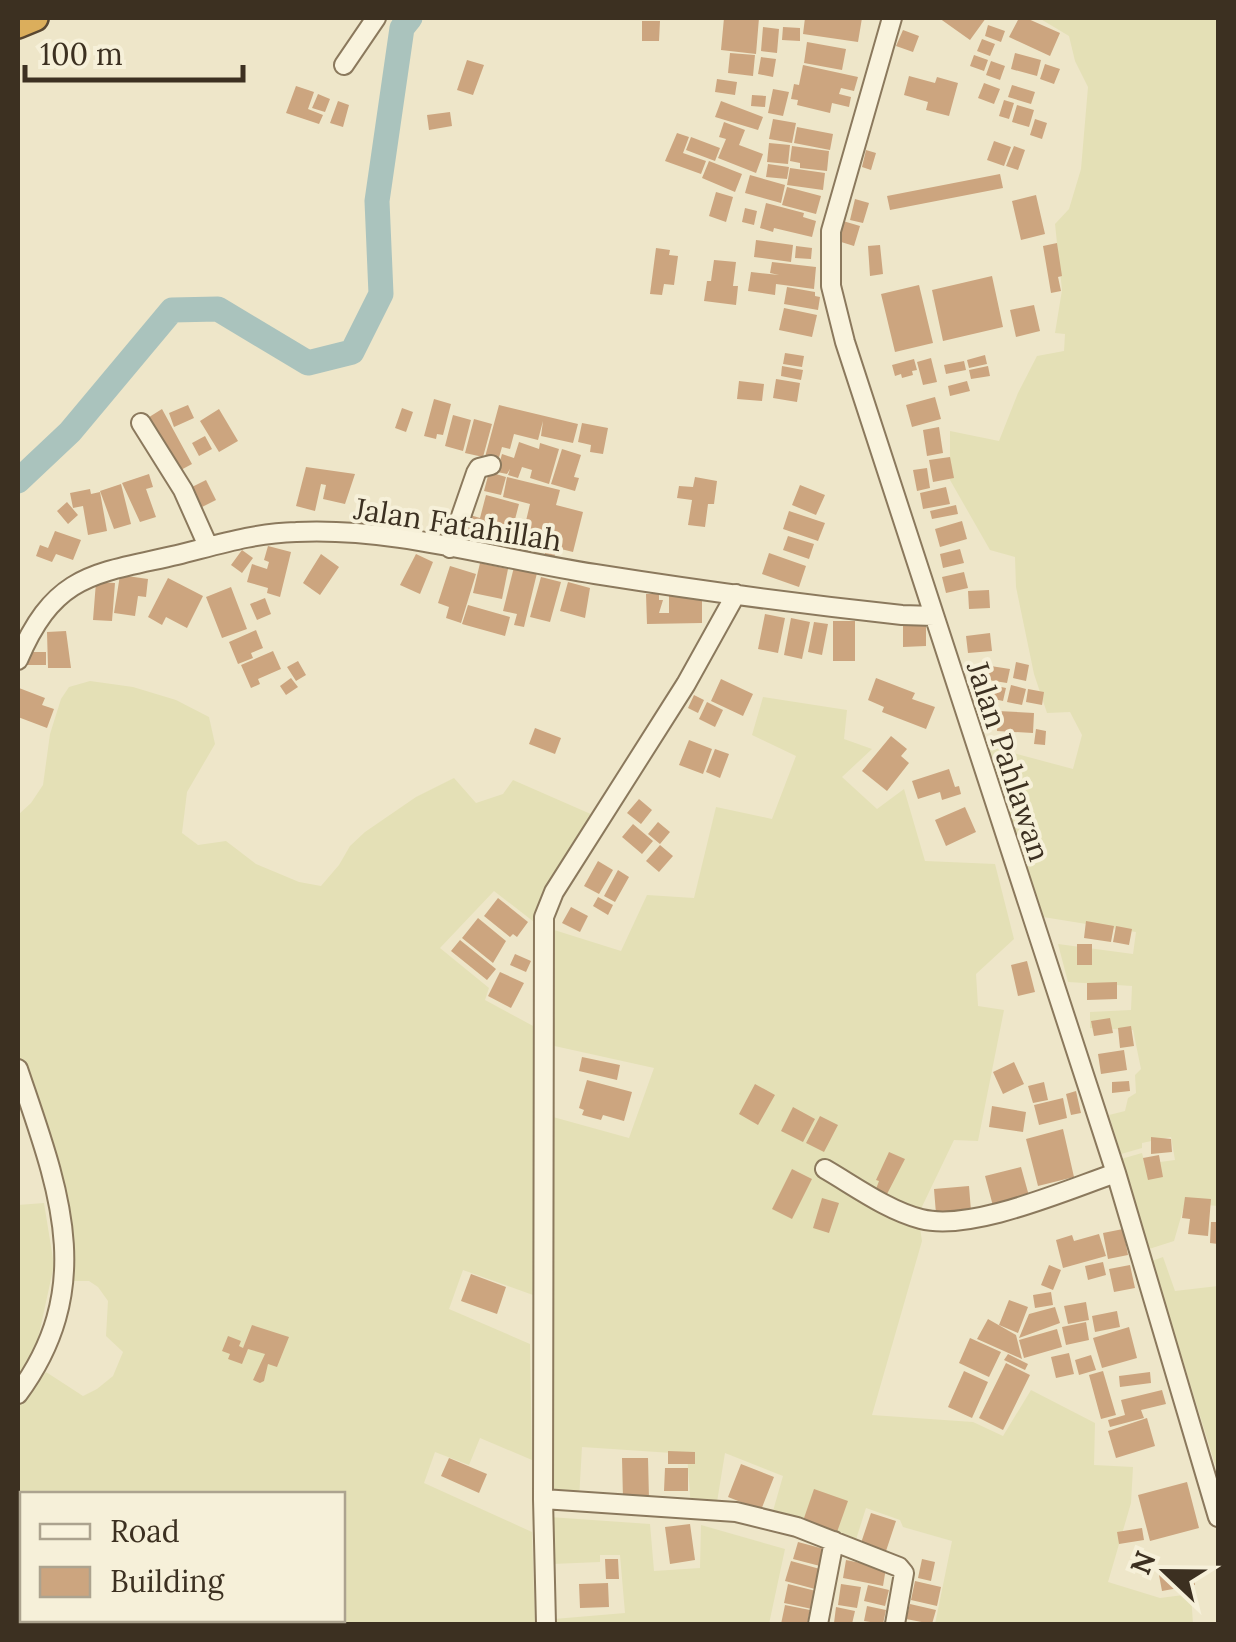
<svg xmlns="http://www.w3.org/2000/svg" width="1236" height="1642" font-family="Lora,serif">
	<rect width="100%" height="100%" fill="#eee6c9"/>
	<path fill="#e4e0b6" d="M1039 18H1218V1206L1185 1203 1174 1241 1149 1249 1121 1159 1142 1153 1145 1164 1175 1160 1171 1137 1142 1143V1148L1121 1154 1109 1115 1125 1111 1128 1098 1136 1093 1135 1075 1141 1069 1133 1030 1090 1028V1012L1131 1010 1132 986 1068 982 1058 944 1133 954 1136 932 1043 917 987 746 1073 769 1082 735 1070 712 1047 713 1034 674 1016 587 1015 557 990 550 950 480V431L999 441 1018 393 1037 356 1064 351 1065 334 1055 333 1062 290 1055 224 1069 209 1081 169 1088 87 1075 61 1069 36Z
		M90 681 133 687 176 700 209 717 215 744 187 792 182 833 198 845 226 841 256 864 299 882 321 886 339 865 350 846 365 832 416 797 454 778 476 803 503 794 513 780 593 815 541 896 534 922 494 891 440 948 489 988 485 1000 535 1027 533 1295 463 1270 449 1309 530 1344 532 1460 480 1438 469 1465 435 1452 424 1483 532 1532 535 1624H274L275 1620H342V1494H22V1539L18 1538V1405L46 1372 83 1396 97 1389 113 1376 123 1352 106 1336 108 1301 98 1287 89 1281H67L71 1254 18 1064V815L31 803 43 785 50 734 61 699 69 687Z
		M763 697 847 710 844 739 872 749 842 777 877 809 904 789 925 861 995 864 1014 939 976 974 978 1006 1004 1010 978 1141 954 1140 918 1215 922 1241 872 1415 973 1422 1003 1436 1031 1390 1095 1423 1094 1465 1133 1467 1131 1503 1108 1582 1160 1598 1191 1594 1193 1624H935L952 1541 903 1527 900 1520 866 1508 852 1552 769 1525 783 1476 725 1453 716 1508H691L687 1454 582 1447 579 1499 548 1497 553 1117 629 1138 654 1068 550 1045 551 929 621 951 647 895 694 898 716 807 772 819 796 756 752 735Z
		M44 1203 54 1265 33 1362 18 1383V1205Z
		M1163 1257 1175 1291 1218 1286V1474L1152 1261Z
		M549 1517 650 1524 654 1571 700 1568 701 1525 785 1549 769 1624H554V1619L625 1613 620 1555H600V1562L552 1564Z"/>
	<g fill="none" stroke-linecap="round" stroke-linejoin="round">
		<path stroke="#aac3bd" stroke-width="25" d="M18 481 70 432 172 310 218 309 308 363 352 352 381 294 377 201 402 28 410 18"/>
	</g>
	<path fill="#cca57f" d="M724 18H759L756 54 721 50Z
		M805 18H862L858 42 803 34Z
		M939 18H986L970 40Z
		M1019 18H1026L1060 33 1050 56 1009 37Z
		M642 21H660L659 41H642Z
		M988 25 1005 31 1001 42 985 36Z
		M763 27 779 29 777 53 761 51Z
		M783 27 800 28V41L782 40Z
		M903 30 919 36 913 52 896 46Z
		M982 39 995 44 990 56 977 51Z
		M807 42 846 49 842 70 804 63Z
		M730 53 755 55 753 76 728 73Z
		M1015 53 1041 60 1037 76 1011 69Z
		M974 55 988 60 984 71 970 66Z
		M761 57 776 59 773 77 758 74Z
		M467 60 484 65 473 95 457 90Z
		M991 61 1005 66 1000 80 986 75Z
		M1045 64 1060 69 1054 84 1040 79Z
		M803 65 858 77 854 91 841 88 839 94 851 97 849 107 832 103 830 113 797 105 798 100 791 99 794 84 799 85Z
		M909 76 935 83 937 77 958 83 949 116 926 110 928 102 904 95Z
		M717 79 737 82 735 95 715 92Z
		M984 83 1000 89 994 104 978 98Z
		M1012 85 1035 92 1031 104 1008 97Z
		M296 86 314 92 308 109 323 115 319 124 286 113Z
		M773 89 789 92 783 116 768 113Z
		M318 94 330 99 325 112 312 108Z
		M752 95 766 96 765 107 751 106Z
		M1004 100 1014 103 1009 119 999 116Z
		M338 101 349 105 343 127 330 123Z
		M721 101 763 117 758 130 715 117Z
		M1017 105 1034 110 1029 127 1012 122Z
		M450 112 452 126 429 130 427 115Z
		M773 119 796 123 792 143 769 139Z
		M1035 119 1047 123 1042 139 1030 135Z
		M724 122 745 130 739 145 763 154 756 173 718 158 726 139 719 137Z
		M797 127 833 134 830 150 794 143Z
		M677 133 689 137 683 153 706 161 701 174 665 161Z
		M691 137 720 148 715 161 686 150Z
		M994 141 1011 147 1004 166 987 160Z
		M769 143 790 145 788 164 767 162Z
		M792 146 829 151 827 171 800 168V163L790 161Z
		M1014 146 1025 150 1018 170 1006 166Z
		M866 150 876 153 871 170 862 167Z
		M709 161 742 174 735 192 702 178Z
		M768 164 789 167 787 179 766 177Z
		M790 168 825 173 823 190 787 185Z
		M1000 174 1003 188 890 210 887 196Z
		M750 175 785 185 781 203 745 193Z
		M787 187 821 196 816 214 782 205Z
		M716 192 733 197 726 222 709 216Z
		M1036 195 1045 234 1021 240 1012 201Z
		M855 199 869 203 863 223 850 220Z
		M766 203 804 213 803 217 816 221 812 237 774 228 773 232 760 228Z
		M745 208 757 211 754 225 742 222Z
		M843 221 860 226 854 246 838 241Z
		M756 240 793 245 791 262 754 257Z
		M1057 243 1062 276 1058 277 1061 291 1051 293 1043 246Z
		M880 245 883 274 870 276 868 246Z
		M796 246 812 248 811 259 795 258Z
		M656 248 670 250 669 255 678 256 674 285 664 284 662 295 650 294Z
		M714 260 736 262 733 286H738L736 305 704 301 707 281H711Z
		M772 262 816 267 814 289 776 284 775 295 748 291 751 272 779 275 770 273Z
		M992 276 1003 327 943 341 932 290Z
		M919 285 933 343 895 352 881 294Z
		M787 287 815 292V296L820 297 818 310 784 304Z
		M1034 305 1040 331 1016 337 1010 310Z
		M784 308 817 315 812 337 779 330Z
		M785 353 804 356 802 367 783 364Z
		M985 355 987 364 969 368 967 360Z
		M931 358 937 382 923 385 917 362Z
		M914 359 917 370 912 371 913 375 902 378 901 374 895 376 892 365Z
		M964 361 966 370 946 374 944 365Z
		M782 366 803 370 801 380 781 376Z
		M988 366 990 376 971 379 969 370Z
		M776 379 800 383 797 402 773 398Z
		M739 381 764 384 762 401 737 399Z
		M967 381 970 391 950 396 948 386Z
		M935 397 941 419 912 427 906 405Z
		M434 399 451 404 443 435 437 434 436 439 424 436Z
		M188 405 194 418 174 427 169 413Z
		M499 405 578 424 573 443 541 436 543 421 538 440 514 434 510 449 502 447 498 461 485 457Z
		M402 408 413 412 406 432 395 428Z
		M162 409 192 464 177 472 146 419Z
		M219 409 238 441 219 452 200 421Z
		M453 415 471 420 463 451 445 446Z
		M474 419 492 424 483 457 465 453Z
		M582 423 608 428 603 454 590 452 591 445 578 442Z
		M939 427 943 453 927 456 923 430Z
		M205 436 212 449 199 456 192 443Z
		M519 442 539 449 540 443 559 449 549 484 530 478 532 470 522 467 518 478 508 475 510 469 507 474 497 472 502 454 514 458Z
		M562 449 581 455 574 477 579 478 575 491 551 484Z
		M950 457 954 478 933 482 929 460Z
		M306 467 355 474 345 504 323 499 326 485 321 484 315 511 296 506Z
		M927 468 930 488 917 491 913 470Z
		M489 472 506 477 501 495 484 491Z
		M149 474 153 487 146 489 156 517 140 522 122 483Z
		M507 477 560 490 556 505 583 512 573 552 557 548 554 558 545 555V552L520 546 530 504 503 497Z
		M695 477 717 481 714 504H708L705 527 688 525 692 500 677 498 679 486 693 487Z
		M206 480 216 500 200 508 190 488Z
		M121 484 131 524 114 529 100 491Z
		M800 485 825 495 816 515 792 505Z
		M946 487 950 504 923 509 920 493Z
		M90 489 91 494 100 492 107 531 88 535 83 506 73 508 70 493Z
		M486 495 519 504 513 527 503 524 498 543 478 538 477 542 461 538 467 514 480 518Z
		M67 502 78 515 68 524 57 511Z
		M956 505 958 514 932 519 930 511Z
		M789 511 825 523 818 541 783 529Z
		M962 521 967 539 940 547 935 529Z
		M55 531 81 540 73 560 56 554 52 562 36 556 40 545 48 548Z
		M788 536 814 544 809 559 783 550Z
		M268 546 291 552 280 597 267 593 268 588 247 582 252 564 267 569 269 562 264 560Z
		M960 549 964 563 943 568 940 554Z
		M242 550 253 558 242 573 231 565Z
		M769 553 806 566 799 587 762 574Z
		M321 554 339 567 320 595 303 583Z
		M416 554 433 562 420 594 400 585Z
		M480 563 508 569 502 599 473 593Z
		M450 566 476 574 461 623 446 618 449 607 438 603Z
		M514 567 537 573 524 627 514 625 517 614 503 611Z
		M964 572 968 588 946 593 942 577Z
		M120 575 148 579 146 597 138 596 135 616 114 613Z
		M541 577 561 582 550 622 530 617Z
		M168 578 203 596 187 628 166 617 162 625 148 617Z
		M96 582 115 583 112 621 93 620Z
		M568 582 590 588 585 618 560 611Z
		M231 587 247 629 222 638 206 597Z
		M989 590 990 608 969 609 968 591Z
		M669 593 702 596V623L647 624 646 594H659V600H663L659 613H669Z
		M265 598 271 614 257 620 250 604Z
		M468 605 510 617 505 636 462 624Z
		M765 614 785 618 778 653 758 649Z
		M791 618 810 622 802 659 784 655Z
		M833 621H855V661H833Z
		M814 622 828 624 822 655 808 652Z
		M926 622V646L903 647V623Z
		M256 630 263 648 251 653 253 658 238 664 229 642Z
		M66 631 71 668H48L47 632Z
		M990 633 992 651 968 653 966 636Z
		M273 651 281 669 258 679 260 684 251 688 241 665Z
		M27 652H46V665H27Z
		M298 661 306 675 296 681 287 667Z
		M1016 662 1029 665 1026 681 1013 678Z
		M984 665 1010 669 1007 683 982 679Z
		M291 678 298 687 286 695 280 686Z
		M876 678 915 693 912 699 935 707 926 729 882 712 884 707 868 700Z
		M721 679 753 694 743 716 711 701Z
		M983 683 1006 688 1003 701 980 696Z
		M1011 685 1026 689 1022 705 1007 702Z
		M19 688 45 698 42 705 54 709 47 728 18 717Z
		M1028 689 1044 692 1042 705 1026 702Z
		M694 695 704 700 698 713 688 708Z
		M707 702 723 710 715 727 699 719Z
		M998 711 1034 713 1033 733 997 731Z
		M535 728 561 738 555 754 529 744Z
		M1036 729 1046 731 1045 745 1034 744Z
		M891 736 907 749 901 756 909 763 887 791 862 771Z
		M689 740 712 749 703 774 679 765Z
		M715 749 729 754 720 778 706 772Z
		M949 769 955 787 959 786 961 794 942 800 940 792 918 799 912 781Z
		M639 799 652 810 641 824 627 813Z
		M965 807 976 832 946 846 935 820Z
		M658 822 670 832 660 844 648 834Z
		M633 824 653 841 642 854 622 837Z
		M660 845 673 856 659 872 646 861Z
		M598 861 613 870 599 894 584 886Z
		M618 870 629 877 615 902 604 896Z
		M598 897 613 905 608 915 593 906Z
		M498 898 528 922 517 937 513 934 510 937 484 916Z
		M571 907 588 916 580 932 562 923Z
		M478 918 506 941 493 963 462 938Z
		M1086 921 1114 926 1111 942 1084 938Z
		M1116 926 1132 929 1129 945 1113 942Z
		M460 940 496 969 487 980 451 951Z
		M1077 944H1092V965H1077Z
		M515 954 531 961 526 972 510 965Z
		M1027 961 1035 992 1018 996 1011 965Z
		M500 972 524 983 511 1008 488 996Z
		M1117 982V999L1087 1000V983Z
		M1110 1018 1113 1033 1094 1036 1091 1021Z
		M1131 1026 1134 1046 1120 1048 1118 1028Z
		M1124 1050 1127 1070 1101 1074 1098 1054Z
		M582 1057 620 1065 617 1080 579 1071Z
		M1014 1062 1024 1084 1003 1094 993 1072Z
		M587 1080 632 1092 624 1121 603 1115 601 1120 582 1115 584 1110 579 1108Z
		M1129 1081 1130 1091 1112 1093V1082Z
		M1044 1082 1048 1100 1033 1103 1028 1086Z
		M755 1084 775 1095 758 1125 739 1114Z
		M1076 1091 1081 1113 1071 1115 1066 1094Z
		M1063 1098 1067 1118 1039 1125 1034 1105Z
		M992 1106 1026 1112 1023 1132 989 1127Z
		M793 1107 815 1119 803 1142 781 1131Z
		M820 1116 838 1125 824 1152 806 1143Z
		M1063 1129 1074 1177 1038 1186 1026 1139Z
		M1151 1137 1171 1139 1172 1152 1151 1154Z
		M889 1152 905 1159 887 1194 876 1189 879 1181 876 1180Z
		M1159 1155 1163 1177 1148 1180 1143 1158Z
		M1021 1167 1029 1196 993 1206 985 1176Z
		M792 1169 812 1179 792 1219 772 1209Z
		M969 1186 971 1211 936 1214 934 1189Z
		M1185 1197 1211 1199 1208 1236 1188 1234 1190 1219 1182 1218Z
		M822 1198 839 1203 829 1233 813 1228Z
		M1211 1222H1218V1244L1210 1243Z
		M1123 1229 1128 1255 1108 1259 1103 1233Z
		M1099 1234 1106 1256 1063 1268 1056 1240 1072 1235 1074 1241Z
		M1103 1262 1106 1275 1088 1280 1085 1266Z
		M1049 1265 1061 1270 1053 1290 1041 1285Z
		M1130 1265 1135 1288 1114 1292 1109 1269Z
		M471 1274 506 1287 497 1314 461 1301Z
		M1051 1292 1053 1305 1035 1308 1033 1295Z
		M1009 1300 1028 1307 1018 1333 999 1325Z
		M1086 1302 1089 1320 1068 1324 1064 1306Z
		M1055 1307 1060 1323 1019 1338 1029 1314Z
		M1117 1311 1120 1327 1095 1332 1092 1316Z
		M988 1319 1016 1335 1022 1359 977 1339Z
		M1086 1322 1089 1340 1066 1345 1062 1327Z
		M252 1325 289 1337 277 1367 268 1364 264 1381 260 1383 253 1380 265 1354 248 1349 242 1364 228 1359 230 1354 222 1351 228 1336 241 1341 239 1346 243 1348Z
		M1129 1327 1137 1358 1102 1368 1093 1338Z
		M1057 1329 1062 1347 1024 1358 1019 1340Z
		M970 1338 1001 1352 989 1377 959 1363Z
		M1069 1353 1074 1374 1056 1378 1051 1357Z
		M1008 1354 1028 1364 1025 1370 1004 1360Z
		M1091 1355 1096 1370 1079 1375 1075 1360Z
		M1006 1363 1030 1375 1003 1430 979 1418Z
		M964 1371 988 1382 972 1418 948 1407Z
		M1103 1371 1116 1415 1101 1419 1089 1375Z
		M1150 1372 1151 1383 1120 1387 1119 1376Z
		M1162 1390 1166 1404 1141 1410 1144 1418 1110 1427 1108 1420 1125 1415 1121 1400Z
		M1147 1418 1155 1446 1116 1458 1108 1431Z
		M668 1451 695 1452V1464H668Z
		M449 1458 487 1474 479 1493 441 1476Z
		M622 1458H648L649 1499H623Z
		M741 1464 774 1477 761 1510 728 1497Z
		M665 1468H688V1491H664Z
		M1187 1482 1199 1528 1150 1541 1138 1495Z
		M814 1489 848 1501 837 1532 803 1521Z
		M871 1513 896 1521 885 1554 860 1546Z
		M690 1524 695 1560 670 1564 665 1527Z
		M1142 1528 1144 1540 1119 1544 1117 1532Z
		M798 1542 824 1549 820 1566 793 1559Z
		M18 1546 22 1548V1603L18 1601Z
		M605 1559H618L619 1579H606Z
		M922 1559 935 1562 931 1581 918 1578Z
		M846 1560 886 1568 883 1586 843 1578Z
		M791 1561 820 1569 815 1589 785 1581Z
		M1192 1569 1195 1585 1162 1591 1159 1575Z
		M915 1581 941 1587 937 1606 911 1600Z
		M608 1583 609 1607 580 1608 579 1584Z
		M788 1584 816 1591 812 1609 784 1603Z
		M841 1584 861 1587 857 1608 838 1605Z
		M868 1585 889 1590 885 1606 864 1601Z
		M910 1604 936 1610 932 1624 906 1619Z
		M785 1605 810 1610 807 1624H781Z
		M867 1606 886 1610 883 1624 864 1621Z
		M836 1607 855 1611 852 1624 834 1623Z
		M124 1620H152L156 1621 155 1624H122Z
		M223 1620H260L259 1624H223Z"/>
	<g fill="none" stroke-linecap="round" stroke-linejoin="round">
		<defs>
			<path id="minor" d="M892 18 831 231V286L845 342 1116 1173 1218 1517
				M344 65 376 18
				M141 423 183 490 208 546
				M450 548 476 473 479 468 491 465
				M18 660C55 573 94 574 177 555 217 545 254 533 296 532 396 527 496 559 595 574 696 590 799 604 902 615L934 616
				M18 1069C57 1185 99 1284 18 1394
				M825 1169C856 1187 887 1210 921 1219 971 1232 1066 1190 1116 1173
				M543 1499 736 1512 797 1527 899 1567 904 1573 895 1624
				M18 1611 22 1614
				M35 1620 43 1624
				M546 1624 543 1499 544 917 554 892 686 684 736 594
				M818 1624 834 1541"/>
			<path id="highway" d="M18 25 35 18"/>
		</defs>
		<use href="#minor" stroke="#8b795d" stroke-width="22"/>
		<use href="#highway" stroke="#594731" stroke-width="30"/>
		<use href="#minor" stroke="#f9f3dd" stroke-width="18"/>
		<use href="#highway" stroke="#dbae5c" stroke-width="25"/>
	</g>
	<g text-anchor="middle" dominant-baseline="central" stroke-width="8" stroke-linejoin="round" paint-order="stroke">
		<g font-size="30" fill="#3c3021" stroke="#f6f0d9">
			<text transform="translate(458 524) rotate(9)">Jalan Fatahillah</text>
			<text transform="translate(1009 761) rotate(72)">Jalan Pahlawan</text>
		</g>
	</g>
	<rect width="1236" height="1642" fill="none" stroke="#3c3021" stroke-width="40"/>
	<rect x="20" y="1492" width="325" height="130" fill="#f6f0d9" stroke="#aca38f" stroke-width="2.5"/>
	<rect x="40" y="1524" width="50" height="15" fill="#f9f3dd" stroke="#aca38f" stroke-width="2.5"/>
	<text x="110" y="1542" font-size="30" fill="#3c3021">Road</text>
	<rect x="40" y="1567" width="50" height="30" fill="#cca57f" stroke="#aca38f" stroke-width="2.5"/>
	<text x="110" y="1592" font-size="30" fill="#3c3021">Building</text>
	<g transform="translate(1166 1572) rotate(292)" stroke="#f6f0d9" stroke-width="8" paint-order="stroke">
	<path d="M0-8L18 38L0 25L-18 38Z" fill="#3c3021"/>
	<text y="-15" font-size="28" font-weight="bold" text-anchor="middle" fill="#3c3021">N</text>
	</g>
	<path d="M25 65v15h218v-15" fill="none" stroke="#3c3021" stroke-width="5"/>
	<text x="40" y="65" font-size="30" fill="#3c3021" stroke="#f6f0d9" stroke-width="8" paint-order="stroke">100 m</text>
</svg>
